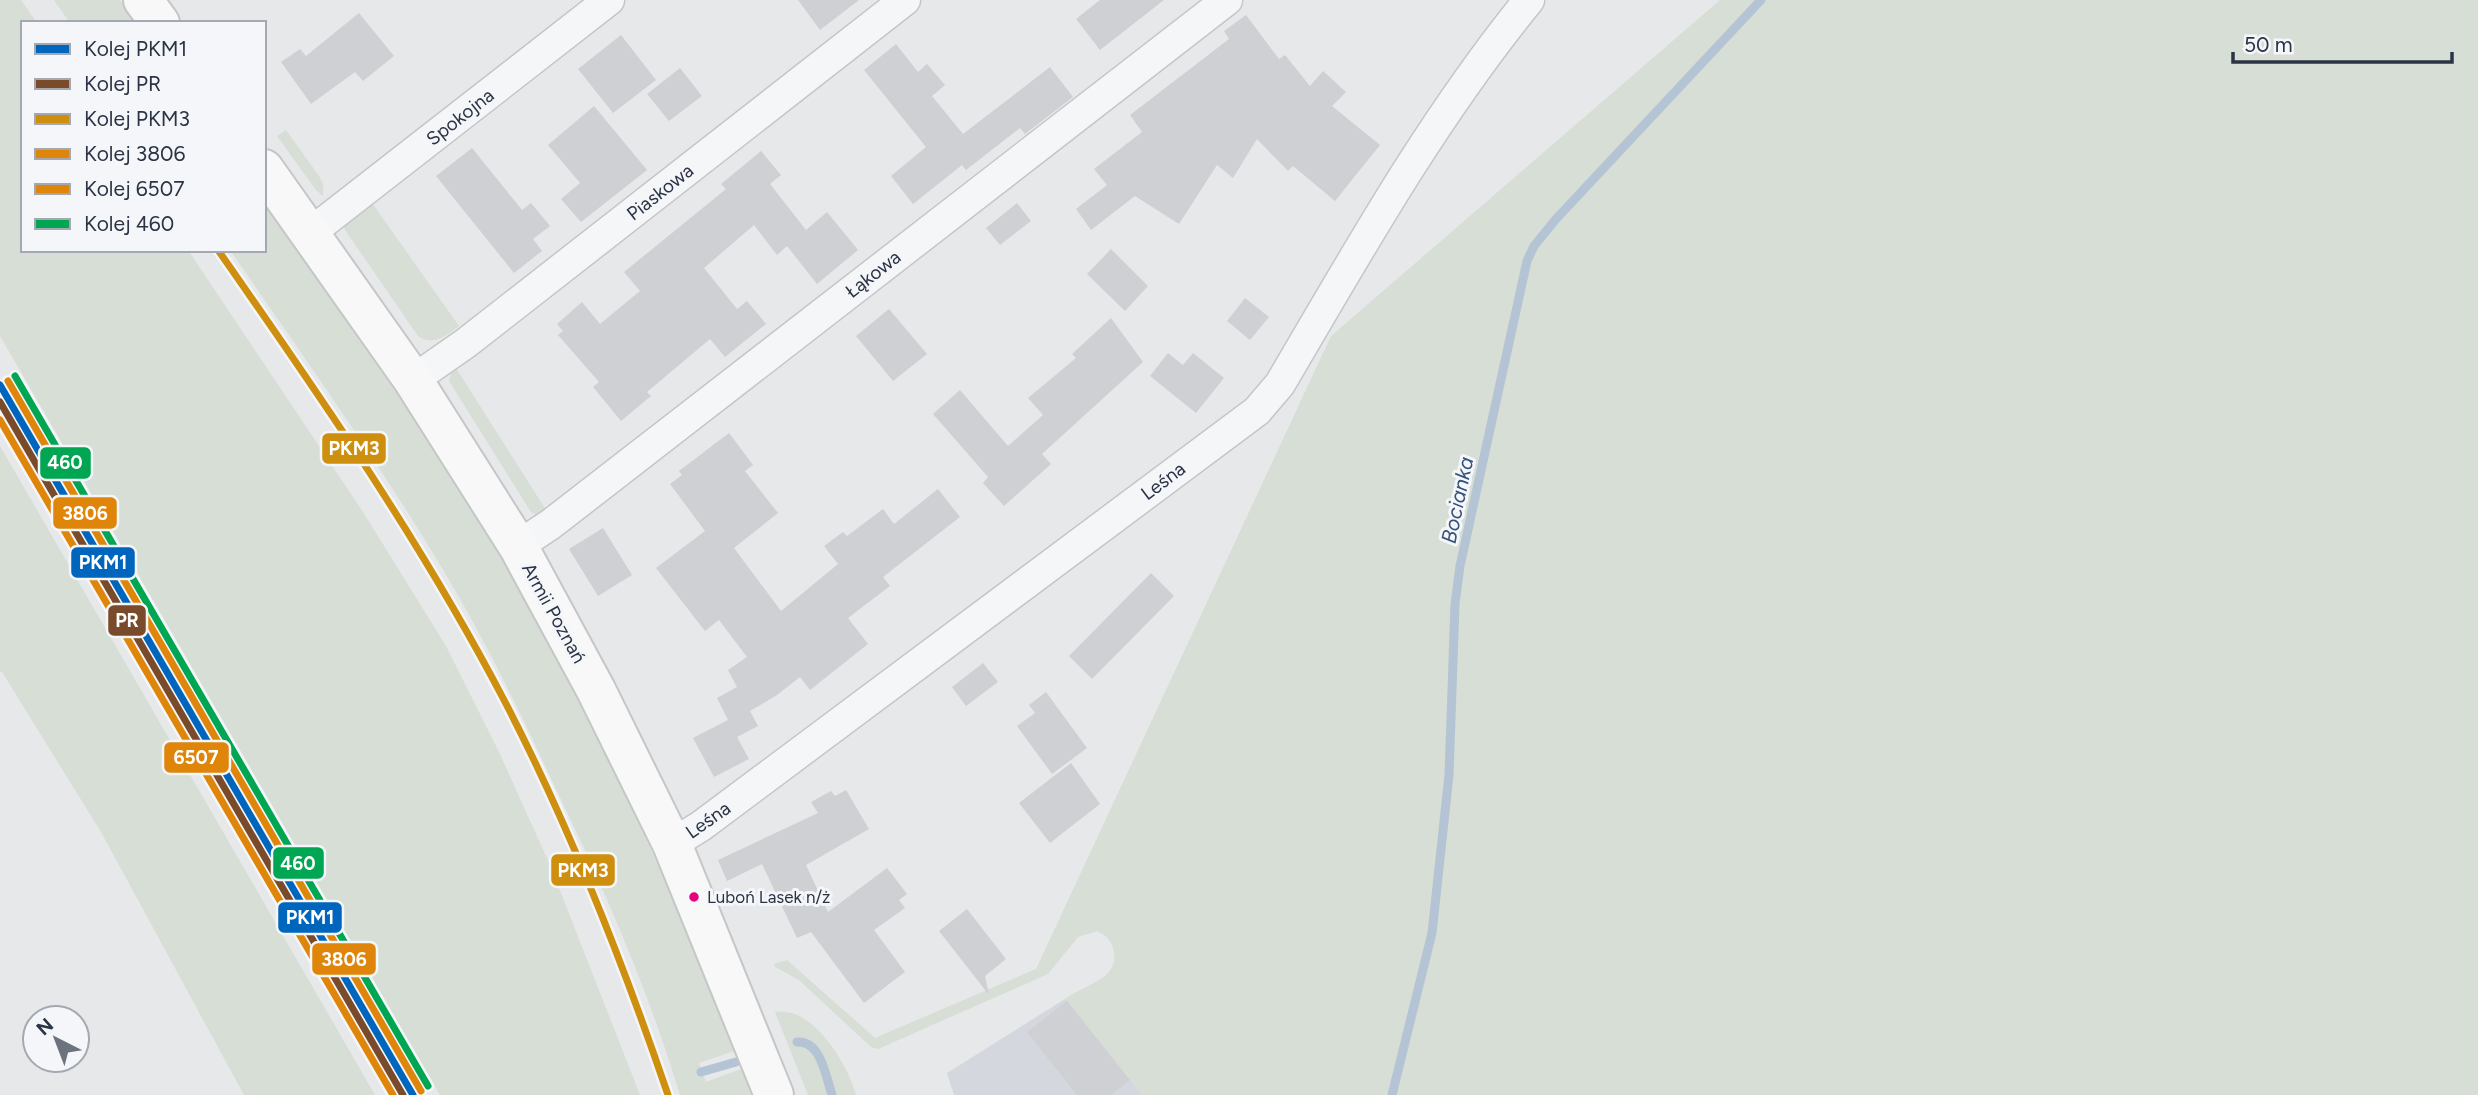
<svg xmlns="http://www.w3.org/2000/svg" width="2478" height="1095" font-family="Figtree,sans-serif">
	<rect width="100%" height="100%" fill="#e6e8ea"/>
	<path fill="#d4d7dd" d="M1065 999 1142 1095H954L947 1073Z"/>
	<path fill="#d6ded6" d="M0 0H21L37 23H23V250H188L363 512 446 646 499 752 550 865 640 1095H440L0 336Z
		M54 0H120L136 23H70Z
		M1720 0H2478V1095H1142L1065 999C1083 985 1119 980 1114 952 1112 941 1107 936 1097 931L1078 937 1048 974 878 1049 871 1047 799 980 775 967 774 964 787 960 875 1038 1036 969 1331 336Z
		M286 130 319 176 323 184V196L316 190 277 136Z
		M264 199 399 391 458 482 511 574 561 665 638 821 665 881 734 1051 699 1063 706 1082 741 1069 753 1095H680C648 989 603 886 555 787 523 718 490 650 452 585 384 469 306 360 230 250H264Z
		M372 203 459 326C446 335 434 347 418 336L345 230 344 227 347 221Z
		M456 368 546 510 537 515 531 512 449 381 451 373Z
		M0 446 375 1095H244L101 832 2 672H0Z
		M775 1012C812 1005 848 1064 856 1095H808Z"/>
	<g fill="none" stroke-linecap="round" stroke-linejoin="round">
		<path stroke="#b4c4d5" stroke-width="9" d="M797 1042C821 1040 826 1077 832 1095
			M701 1072 736 1062
			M1392 1095 1432 933 1449 775 1455 604 1460 566 1527 261 1534 246 1556 219 1761 0"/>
	</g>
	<path fill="#ced0d3" d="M798 0H859L820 30Z
		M1100 0H1164L1100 50 1076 19Z
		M359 13 394 56 363 81 355 72 311 104 281 62 300 49 306 56Z
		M1246 15 1279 59 1285 55 1310 86 1323 71 1346 92 1332 106 1380 145 1335 201 1293 166 1288 171 1257 139 1233 178 1217 165 1179 224 1135 196 1091 230 1076 209 1107 185 1094 169 1142 132 1130 115 1229 39 1224 31Z
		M621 35 656 80 613 113 578 69Z
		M896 44 918 72 927 64 945 85 932 96 963 134 1050 67 1073 97 1025 134 1020 128 966 170 962 165 913 204 891 176 926 147 864 70Z
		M680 68 702 96 669 121 647 94Z
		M594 106 647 170 581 222 561 199 580 183 548 145Z
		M472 148 522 210 531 203 550 226 533 239 542 251 514 273 436 176Z
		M761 151 781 175 770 184 806 230 827 212 858 250 817 284 787 246 777 255 754 225 704 268 737 309 747 301 766 324 725 357 710 339 647 392 651 396 621 421 593 387 599 382 558 335 563 331 557 324 582 302 600 324 640 291 624 272 726 189 721 184Z
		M1017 203 1031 221 1000 245 986 228Z
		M1111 249 1148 286 1125 311 1087 274Z
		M1245 298 1269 317 1250 340 1227 321Z
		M889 309 927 354 893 381 856 336Z
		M1111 318 1143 362 1042 454 1051 464 1004 506 983 483 988 477 933 414 960 390 1008 446 1043 415 1028 398 1076 358 1072 354Z
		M1168 353 1183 365 1193 353 1224 378 1196 413 1150 376Z
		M729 433 753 465 745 471 778 513 734 548 781 611 838 564 824 546 843 532 847 536 883 509 894 524 938 489 960 517 883 577 890 586 848 618 868 644 810 690 800 677 777 695 750 711 758 726 737 737 749 759 714 777 693 738 728 720 717 698 737 687 728 670 747 657 719 620 705 631 656 568 705 531 670 484 682 475 679 471Z
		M603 528 632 575 598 596 569 549Z
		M1151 573 1174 596 1092 679 1069 656Z
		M983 663 998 682 966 706 952 687Z
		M1046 692 1087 748 1052 774 1017 726 1035 713 1029 705Z
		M1071 763 1100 804 1050 843 1019 803Z
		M846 790 869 829 806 865 828 912 887 868 907 894 899 900 905 908 874 930 905 972 864 1003 811 932 797 938 762 864 727 881 718 860 818 813 811 802 831 791 835 796Z
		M967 909 1006 959 985 976 989 995 939 931Z
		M1067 1001 1130 1080 1111 1095H1077L1027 1032Z"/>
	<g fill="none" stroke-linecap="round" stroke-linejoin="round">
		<defs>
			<path id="street" d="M310 233 609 0
				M413 380 466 343 905 0
				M518 546 551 524 1227 0
				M672 844 701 826 1257 411 1280 384C1357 253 1432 119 1529 0"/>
			<path id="secondary" d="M143 0 160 23
				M264 169 413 380 518 546 596 690 672 844 774 1095"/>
		</defs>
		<use href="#street" stroke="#c4c6c8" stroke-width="33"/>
		<use href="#secondary" stroke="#c4c6c8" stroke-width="42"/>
		<use href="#street" stroke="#f5f6f7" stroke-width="30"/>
		<use href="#secondary" stroke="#f8f8f8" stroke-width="38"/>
		<defs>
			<path id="rail-1" d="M0 385 413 1095"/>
			<path id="rail-2" d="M0 402 403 1095"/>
			<path id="rail-3" d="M218 250C320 396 422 543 504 700 570 827 622 960 668 1095"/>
			<path id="rail-4" d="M8 381 421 1091"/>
			<path id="rail-5" d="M0 420 393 1095"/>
			<path id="rail-6" d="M15 376 428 1086"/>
		</defs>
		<use href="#rail-1" stroke="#f4f6f9" stroke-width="12"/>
		<use href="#rail-2" stroke="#f4f6f9" stroke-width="12"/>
		<use href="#rail-3" stroke="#f4f6f9" stroke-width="12"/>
		<use href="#rail-4" stroke="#f4f6f9" stroke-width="12"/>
		<use href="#rail-5" stroke="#f4f6f9" stroke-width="12"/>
		<use href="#rail-6" stroke="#f4f6f9" stroke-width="12"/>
		<use href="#rail-1" stroke="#0065bd" stroke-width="7"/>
		<use href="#rail-2" stroke="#7a4b2a" stroke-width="7"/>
		<use href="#rail-3" stroke="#ce8f0e" stroke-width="7"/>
		<use href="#rail-4" stroke="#df860a" stroke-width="7"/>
		<use href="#rail-5" stroke="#df860a" stroke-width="7"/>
		<use href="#rail-6" stroke="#00a651" stroke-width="7"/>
	</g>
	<circle fill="#e5007d" stroke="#f4f6f9" stroke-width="2.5" cx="694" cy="897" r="6"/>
	<g text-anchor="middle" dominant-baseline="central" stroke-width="6" stroke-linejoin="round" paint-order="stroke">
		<g font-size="17" fill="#2b3445" stroke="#f4f6f9" text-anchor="start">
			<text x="707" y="897">Luboń Lasek n/ż</text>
		</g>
		<g font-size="19" fill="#2b3445" stroke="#f4f6f9">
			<text transform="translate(460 117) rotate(-38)">Spokojna</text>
			<text transform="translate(660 192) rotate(-38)">Piaskowa</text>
			<text transform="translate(873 274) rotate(-38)">Łąkowa</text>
			<text transform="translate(1163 481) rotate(-37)">Leśna</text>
			<text transform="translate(554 613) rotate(61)">Armii Poznań</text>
			<text transform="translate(708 820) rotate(-35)">Leśna</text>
		</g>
		<g font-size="21" font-style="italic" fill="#34527a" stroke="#f4f6f9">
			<text transform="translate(1457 500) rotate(-78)">Bocianka</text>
		</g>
	</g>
	<g stroke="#f4f6f9" stroke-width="2.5">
		<rect x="321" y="432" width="66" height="33" rx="7" fill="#ce8f0e"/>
		<rect x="39" y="446" width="53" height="34" rx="7" fill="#00a651"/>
		<rect x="52" y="496" width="66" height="34" rx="7" fill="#df860a"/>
		<rect x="70" y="546" width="66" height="33" rx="7" fill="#0065bd"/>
		<rect x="107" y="604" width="40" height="33" rx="7" fill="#7a4b2a"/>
		<rect x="163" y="741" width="67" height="33" rx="7" fill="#df860a"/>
		<rect x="272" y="846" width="53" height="34" rx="7" fill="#00a651"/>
		<rect x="550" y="853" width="66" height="34" rx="7" fill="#ce8f0e"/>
		<rect x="277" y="901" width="66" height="33" rx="7" fill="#0065bd"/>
		<rect x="311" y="942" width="66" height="34" rx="7" fill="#df860a"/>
	</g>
	<g font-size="19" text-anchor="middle" font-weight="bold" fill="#fff">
		<text x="354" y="455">PKM3</text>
		<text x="65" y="469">460</text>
		<text x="85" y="520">3806</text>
		<text x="103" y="569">PKM1</text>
		<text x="127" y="627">PR</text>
		<text x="196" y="764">6507</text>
		<text x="298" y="870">460</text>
		<text x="583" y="877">PKM3</text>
		<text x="310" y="924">PKM1</text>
		<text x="344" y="966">3806</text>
	</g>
	<rect x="21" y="21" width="245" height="231" fill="#f4f6f9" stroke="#a4a8b1" stroke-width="2"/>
	<rect x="35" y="44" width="35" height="10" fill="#0065bd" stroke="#a4a8b1" stroke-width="2"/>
	<text x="84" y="56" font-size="21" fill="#2b3445">Kolej PKM1</text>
	<rect x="35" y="79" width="35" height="10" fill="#7a4b2a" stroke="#a4a8b1" stroke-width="2"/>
	<text x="84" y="91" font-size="21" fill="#2b3445">Kolej PR</text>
	<rect x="35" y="114" width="35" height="10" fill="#ce8f0e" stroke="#a4a8b1" stroke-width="2"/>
	<text x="84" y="126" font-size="21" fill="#2b3445">Kolej PKM3</text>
	<rect x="35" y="149" width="35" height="10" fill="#df860a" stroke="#a4a8b1" stroke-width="2"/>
	<text x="84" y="161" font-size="21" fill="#2b3445">Kolej 3806</text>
	<rect x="35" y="184" width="35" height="10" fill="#df860a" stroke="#a4a8b1" stroke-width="2"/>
	<text x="84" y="196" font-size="21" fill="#2b3445">Kolej 6507</text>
	<rect x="35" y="219" width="35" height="10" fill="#00a651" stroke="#a4a8b1" stroke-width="2"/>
	<text x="84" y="231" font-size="21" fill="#2b3445">Kolej 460</text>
	<g transform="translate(56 1039) rotate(318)"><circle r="33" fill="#f4f6f9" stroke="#a4a8b1" stroke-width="2"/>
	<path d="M0-5L12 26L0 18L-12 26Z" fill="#6c737f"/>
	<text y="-10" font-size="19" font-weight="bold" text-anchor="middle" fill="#2b3445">N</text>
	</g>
	<path d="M2233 52v10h219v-10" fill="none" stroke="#2b3445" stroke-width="3.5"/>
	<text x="2244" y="52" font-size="21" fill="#2b3445" stroke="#f4f6f9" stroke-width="5" paint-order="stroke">50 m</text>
</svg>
